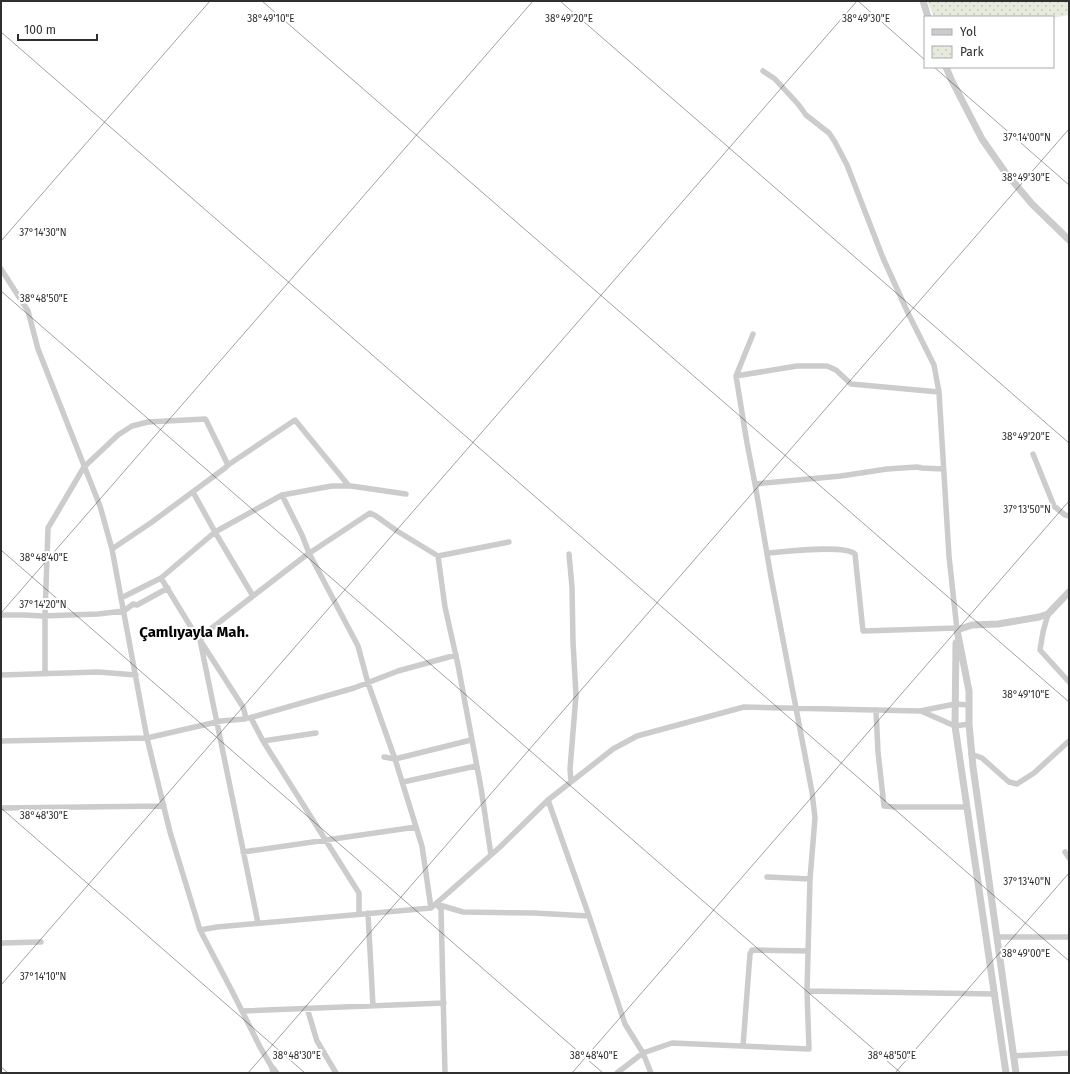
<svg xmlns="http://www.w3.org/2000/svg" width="1070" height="1074" font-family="'Fira Sans',sans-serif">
	<defs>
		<pattern id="park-dots" width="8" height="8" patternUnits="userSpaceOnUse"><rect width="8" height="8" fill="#e7ebde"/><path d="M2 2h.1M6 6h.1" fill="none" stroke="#c6cabf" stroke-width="1.8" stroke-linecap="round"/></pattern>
	</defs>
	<rect width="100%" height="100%" fill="#fff"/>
	<path fill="url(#park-dots)" d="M927 1H1069V15L1053 18V17H934Z"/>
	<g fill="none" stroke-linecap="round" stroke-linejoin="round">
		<path stroke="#ccc" stroke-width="5.5" d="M763 71 775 79 798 104 806 115 829 133 835 142 847 165 883 258 908 313 934 365 939 392 949 556 957 630
			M1 269 28 311 38 349 66 420 100 506 112 549 147 738 170 832 200 930 232 991 260 1047 273 1069
			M753 334 736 376 747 443 755 484 771 577 812 792 815 818 810 879 767 877
			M736 376 797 366H827L836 370 851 384 939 392
			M1033 454 1054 506 1065 515 1069 516
			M228 465 295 420 349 486
			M755 484 841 476 887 469 917 467 922 468 943 469
			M282 495 302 535 309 553 358 646 368 683 395 759 471 740
			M767 553C783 552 844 544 855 554L863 631 957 628
			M569 554 572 587 573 642 576 695 570 769 571 781
			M438 556 445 607 458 665 481 788 491 855
			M161 578 215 532 193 492
			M253 596 305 556 370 513 376 516 397 531 438 556 509 542
			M121 598 161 578 194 632 200 640 258 923
			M1048 614 1043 632 1040 650 1069 682
			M1 615H25L42 616 98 614 124 611 133 604 137 605 168 588
			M45 673V616L48 528 84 467 118 435 132 426 148 422 205 419 206 420 228 465 225 468 152 522 112 549
			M1 675 98 672 136 675
			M876 710 878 752 884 806 894 807H967
			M921 711 955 726 969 724
			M249 718 354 688 398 671 456 655
			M251 718 263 741 359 893V914
			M1 741 147 738 221 721 245 719V714L243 707 200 640 203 635 253 596 215 532 282 495 332 486H351L406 494
			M263 741 316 733
			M971 754 982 758 1009 782 1017 784 1034 773 1069 741
			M384 757 395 759 422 846 431 908
			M403 782 476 766
			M548 800 589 916 625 1024 643 1053 651 1073
			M1 808 164 806
			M243 852 416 827
			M1065 852 1069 858
			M436 904 441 909 445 1073
			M436 904 463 912 534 913 589 916
			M368 913 373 1006
			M200 930 217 927 431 908 500 847 548 800 613 749 637 736 744 707 920 711 955 704 969 705
			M997 937H1069
			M1 943 41 942
			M807 991 995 994
			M307 1008 317 1041 336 1073
			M242 1011 444 1003
			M743 1046 750 954 752 950 808 951
			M1013 1056 1069 1053
			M617 1073 643 1053 672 1043 809 1049 807 991 810 879"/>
		<path stroke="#ccc" stroke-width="7" d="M923 1 928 17
			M946 67 951 79 982 139 1005 172 1032 204 1069 240
			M957 630 969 691V724L973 767 1016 1073
			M957 630 972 625 998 624 1039 617 1048 614 1069 592
			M956 643 955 726 1006 1073
			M274 1073 273 1069 276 1073"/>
	</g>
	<path fill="none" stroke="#2f2f2f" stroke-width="1" stroke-opacity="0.45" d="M262 1 1069 702M560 1 1069 443M858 1 925 60M1 32 1069 961M934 67 1069 185M1 241 210 1M1 291 901 1073M1 550 603 1073M1 613 533 1M1 808 305 1073M1 985 857 1M1 1067 8 1073M248 1073 1069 129M572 1073 1069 501M895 1073 1069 873"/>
	<g text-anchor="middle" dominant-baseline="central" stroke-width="4" stroke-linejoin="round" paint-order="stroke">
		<g font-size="15" font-weight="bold" fill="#000" stroke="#fff">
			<text x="194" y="632">Çamlıyayla Mah.</text>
		</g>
	</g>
	<g font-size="10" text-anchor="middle" fill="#2f2f2f" stroke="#fff" stroke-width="4" stroke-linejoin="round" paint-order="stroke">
		<text x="271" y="22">38°49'10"E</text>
		<text x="569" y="22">38°49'20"E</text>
		<text x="866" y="22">38°49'30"E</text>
		<text x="1027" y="141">37°14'00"N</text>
		<text x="1026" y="181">38°49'30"E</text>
		<text x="43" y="236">37°14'30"N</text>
		<text x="44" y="302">38°48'50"E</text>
		<text x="1026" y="440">38°49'20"E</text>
		<text x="1027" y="513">37°13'50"N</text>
		<text x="44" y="561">38°48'40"E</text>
		<text x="43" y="608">37°14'20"N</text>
		<text x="1026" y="698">38°49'10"E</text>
		<text x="44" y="819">38°48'30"E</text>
		<text x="1027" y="885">37°13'40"N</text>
		<text x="1026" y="957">38°49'00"E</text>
		<text x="43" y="980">37°14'10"N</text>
		<text x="297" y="1059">38°48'30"E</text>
		<text x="594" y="1059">38°48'40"E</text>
		<text x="892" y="1059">38°48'50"E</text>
	</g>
	<rect width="1070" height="1074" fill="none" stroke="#2f2f2f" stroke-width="4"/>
	<rect x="924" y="16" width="130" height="52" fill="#ffffff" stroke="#acacac"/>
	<rect x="932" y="29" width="20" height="6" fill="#cccccc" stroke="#acacac"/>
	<text x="960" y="36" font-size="12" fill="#2f2f2f">Yol</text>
	<rect x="932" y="46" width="20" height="12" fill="url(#park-dots)" stroke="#acacac"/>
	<text x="960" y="56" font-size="12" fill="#2f2f2f">Park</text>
	<path d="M18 34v6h79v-6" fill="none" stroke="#2f2f2f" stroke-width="2"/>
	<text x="24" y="34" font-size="12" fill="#2f2f2f" stroke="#ffffff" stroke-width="3" paint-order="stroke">100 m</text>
</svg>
